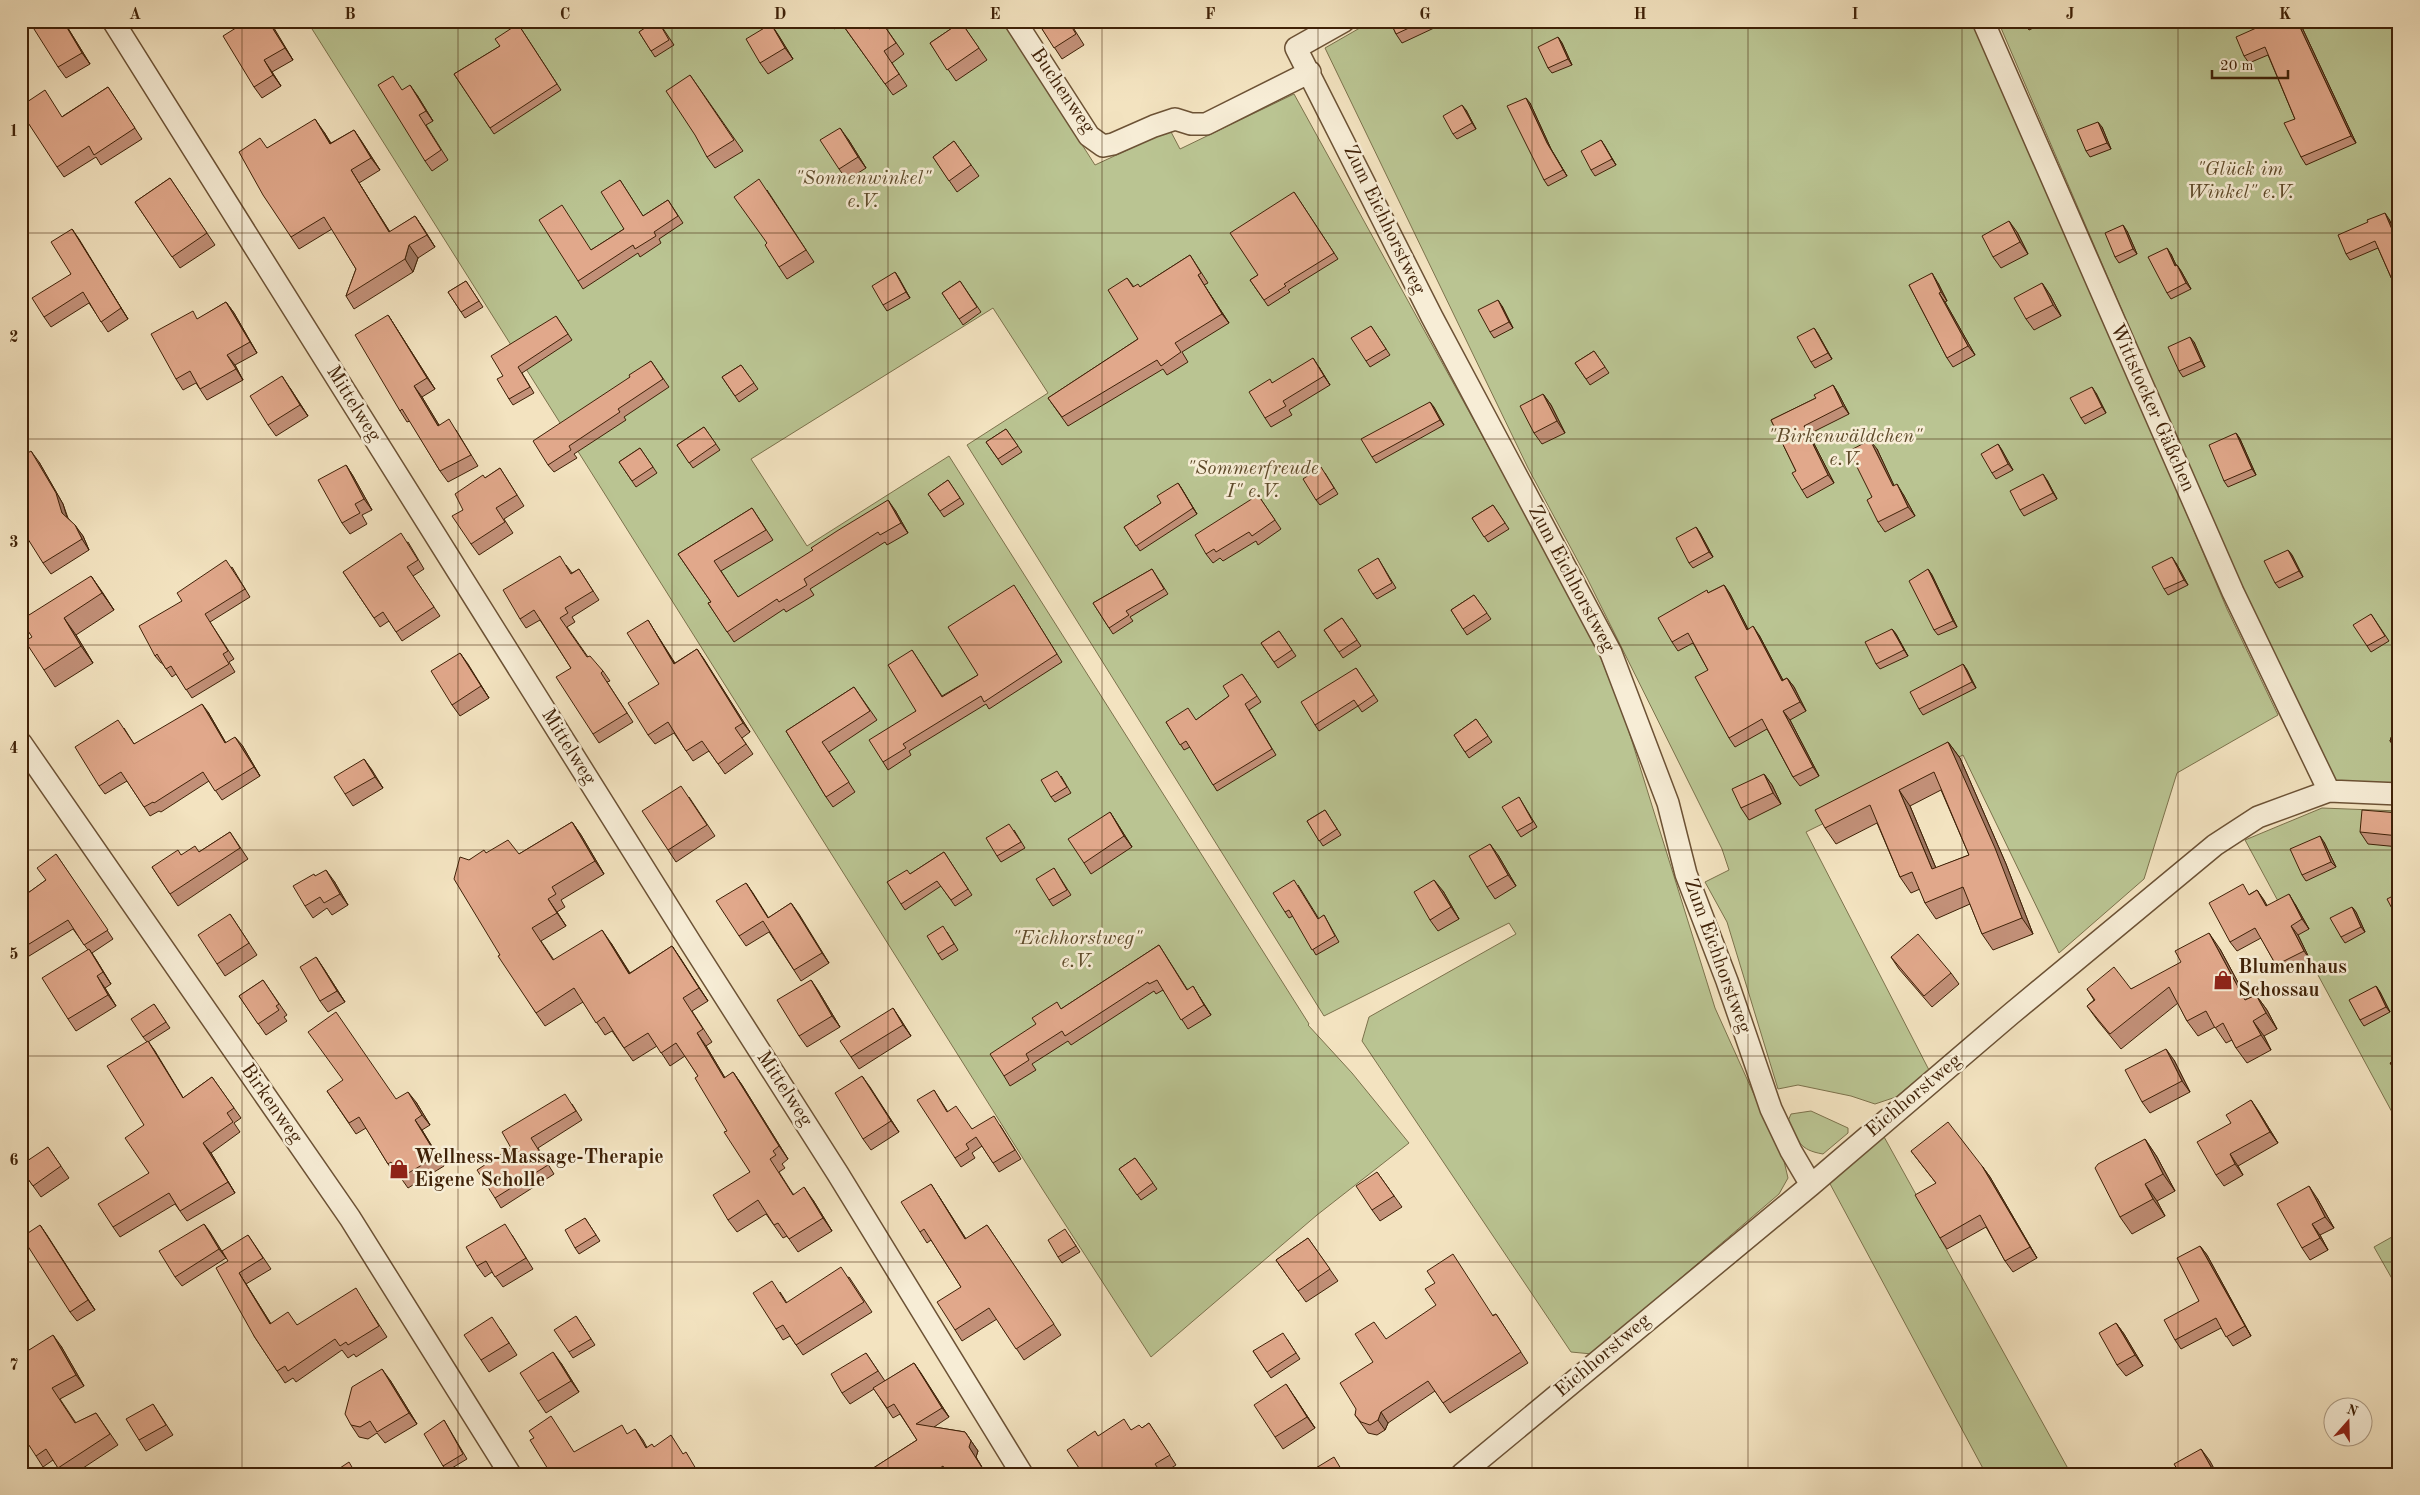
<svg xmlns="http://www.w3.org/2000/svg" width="2420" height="1495" font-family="'Old Standard TT',serif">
	<rect width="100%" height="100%" fill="#f3e3c0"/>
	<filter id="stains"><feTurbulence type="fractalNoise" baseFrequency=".004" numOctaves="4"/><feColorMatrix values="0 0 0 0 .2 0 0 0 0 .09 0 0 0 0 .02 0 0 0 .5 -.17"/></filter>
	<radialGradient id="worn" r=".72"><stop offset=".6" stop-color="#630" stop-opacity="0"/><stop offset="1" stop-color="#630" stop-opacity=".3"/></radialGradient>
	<path fill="#bac492" stroke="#7c724c" d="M307 21H1003L1095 165 1170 130 1180 149 1294 94 1591 633 1626 722 1715 1008 1784 1161 1788 1178 1779 1194 1592 1354 1571 1352 1362 1041 1369 1017 1516 934 1509 923 1324 1016 967 445 1048 393 993 308 751 459 807 546 949 456 1309 1024 1308 1025 1352 1073 1409 1143 1317 1215 1151 1357 1043 1190Z
		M1372 21H1978L2227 609 2278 715 2177 773 2144 879 2059 953 1963 755 1806 832 1929 1070 1896 1097 1875 1104 1851 1096 1798 1085 1778 1089 1727 922 1705 882 1729 870 1722 849 1587 578 1528 468 1325 48Z
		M1998 21H2399V783L2335 781 2238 581Z
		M2322 808 2399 811V1125L2245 840Z
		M1811 1111 1848 1128V1133L1823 1154C1799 1150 1798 1141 1788 1121L1791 1114Z
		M1883 1135 2071 1474H1986L1829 1182Z
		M2399 1233V1291L2374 1247Z"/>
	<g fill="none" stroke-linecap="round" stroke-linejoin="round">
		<defs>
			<path id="street" d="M113 21 692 945 838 1174 1022 1474
				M1015 21 1089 136 1103 146 1113 144 1154 126 1175 119 1191 124H1206L1310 72
				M1344 21 1296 48 1432 317 1611 653 1668 803 1686 874 1727 981 1771 1109 1791 1151 1811 1185
				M1983 21 2233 592 2329 791
				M21 743 350 1218 510 1474
				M1462 1474 1811 1185 2011 1014 2215 845 2258 817 2329 791 2399 794"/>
		</defs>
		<use href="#street" stroke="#6c5235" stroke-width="24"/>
		<use href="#street" stroke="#f7edd6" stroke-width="21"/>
	</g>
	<path fill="#c29078" stroke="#3f2107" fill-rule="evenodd" d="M269 21 293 60 272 72 281 86 262 98 254 87Z
		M658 21 674 45 655 57 639 32Z
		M829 21H865L870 28 881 21 904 54 892 63 907 86 893 95 842 24 834 29Z
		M1037 21H1069L1084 45 1062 59Z
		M1390 21H1449L1402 43 1396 34Z
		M2023 21H2048L2029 30Z
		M2272 21H2299L2356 143 2306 165 2301 157 2295 119 2268 55 2249 63 2244 56Z
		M961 22 987 60 956 81 930 43Z
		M518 24 561 90 494 134 454 74 500 46Z
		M771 24 793 59 768 74 760 63Z
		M66 25 90 64 66 78 58 67Z
		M1558 37 1562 43 1572 65 1552 73 1548 68Z
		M690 75 743 151 715 168 707 157Z
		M108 87 142 139 101 165 96 157 64 177 57 167 63 116Z
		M403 90 417 95 433 121 426 125 448 160 432 171 425 161Z
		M1530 103 1551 149 1567 176 1548 186 1544 180Z
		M1466 110 1476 129 1457 139 1453 134Z
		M2102 127 2111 149 2090 157 2086 151Z
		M354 130 362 142 380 170 359 183 390 232 415 216 435 247 418 258 413 272 354 309 346 296 356 269 332 229 299 249 291 237 267 148 324 132 331 143Z
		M848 139 866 168 847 180 839 169Z
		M1601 140 1616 165 1595 176 1591 170Z
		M954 141 979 176 957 192 933 157Z
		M170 178 215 245 180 268 135 202Z
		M620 180 643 216 668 200 683 223 659 239 661 243 640 257 638 253 583 289 578 281 591 250 624 229Z
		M767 190 814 262 787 279 779 267 767 244Z
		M1294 192 1338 259 1288 290 1290 292 1268 306 1250 280 1258 275Z
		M2389 219 2399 242 2398 290 2394 284 2378 248 2350 260 2346 254Z
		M72 229 128 319 108 332 89 303 51 327 44 317 71 274Z
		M2127 231 2137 254 2119 263 2115 257Z
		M2017 232 2028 254 2001 268 1993 257Z
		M2171 254 2176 265H2177L2181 271 2191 289 2171 299 2167 293Z
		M1190 255 1208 283 1204 285 1229 323 1182 352 1188 362 1167 375 1163 369 1068 426 1048 398 1138 339 1127 278 1134 287H1140Z
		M895 272 910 298 887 311 883 305Z
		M466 281 483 307 465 318 448 292Z
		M960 281 981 312 963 325 942 293Z
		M1938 283 1947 301 1945 302 1975 355 1953 367 1947 358 1909 285Z
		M2042 283 2050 295 2061 316 2034 330 2026 319Z
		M226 302 234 313 257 353 235 365 243 380 207 400 196 383 183 390 176 379 198 319Z
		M1502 306 1513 328 1494 338 1490 332Z
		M388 315 435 389 422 397 439 425 456 430 478 466 448 482 440 471 410 421 407 422 400 411Z
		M556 316 572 340 522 373 534 393 513 405 509 399 503 376Z
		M1371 326 1390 355 1370 367 1366 361Z
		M1814 328 1818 334 1832 359 1815 368 1811 362Z
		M2194 342 2205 367 2183 377 2179 371Z
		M1594 351 1609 373 1590 385 1575 363Z
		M651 361 669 387 624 417 626 420 574 454 577 458 554 472 548 465 630 377Z
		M741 365 758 389 739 402 722 377Z
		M1319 367 1330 385 1289 410 1292 415 1271 427 1265 418 1272 383Z
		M1833 385 1838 393 1849 414 1809 434 1834 483 1807 498 1802 490 1796 471 1771 420 1816 398Z
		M290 388 308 416 276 436 268 425Z
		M2096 393 2106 413 2085 424 2081 418Z
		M1543 394 1551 405 1565 433 1542 444 1534 433Z
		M1430 402 1444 425 1376 463 1372 457Z
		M704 427 720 450 693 468 677 445Z
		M1006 429 1022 452 1002 465 986 442Z
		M2236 433 2240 439 2256 475 2228 487 2224 481Z
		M1998 444 2013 470 1996 479 1992 473Z
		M640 448 657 473 636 487 619 462Z
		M1877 449 1894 486 1903 494 1915 516 1885 532 1878 522 1872 497Z
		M39 462 63 504 68 518 83 536 89 550 51 574 43 563Z
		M346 465 353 476 372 510 362 515 367 524 350 534 342 523Z
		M500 468 524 506 504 519 513 533 479 555 471 544 463 510 485 478Z
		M1325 473 1338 494 1320 505 1316 500Z
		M948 480 964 504 944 517 928 494Z
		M2047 480 2057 499 2024 516 2020 510Z
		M1178 483 1197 514 1140 551 1124 527 1161 503Z
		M1258 495 1281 529 1258 545 1256 541 1223 561 1220 558 1213 563 1206 554Z
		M1493 505 1509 529 1488 542 1472 518Z
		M752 508 773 540 721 571 738 597 895 510 908 533 887 545 885 542 810 589 814 595 786 612 784 609 734 642 708 603 711 602 678 554Z
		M1696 527 1700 533 1713 557 1693 568 1689 563Z
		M408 542 424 569 413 576 440 616 402 641 389 621 380 627 343 572Z
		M2288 550 2292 555 2303 577 2279 588 2275 583Z
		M1378 558 1396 588 1377 599 1373 594Z
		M2176 563 2188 585 2168 595 2164 589Z
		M566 565 572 573 579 569 599 600 572 617 575 622 567 627 588 657 603 671 610 681 607 682 633 722 599 743 593 734 571 668 540 620 526 628 520 619Z
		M232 567 250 597 210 622 234 659 229 662 235 672 192 698 176 674 172 677 162 663H161L155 656 182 601Z
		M1152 569 1168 594 1130 617 1133 621 1113 634 1093 603Z
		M1928 569 1932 575 1957 627 1938 635 1934 630Z
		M91 576 114 610 76 635 93 663 55 687 44 670 32 637Z
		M1724 585 1730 594 1748 629 1759 635 1783 680 1787 678 1794 687 1806 711 1790 720 1819 776 1800 786 1793 777 1767 729 1735 747 1729 738 1708 670 1693 643 1678 651 1672 642 1708 593Z
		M1019 593 1062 662 989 709 986 704 909 751 911 755 888 770 883 762 916 711 912 650 942 696 978 675Z
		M1474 595 1491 619 1467 635 1451 610Z
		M2371 614 2389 641 2371 652 2367 646Z
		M1342 618 1361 646 1343 658 1324 630Z
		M1892 629 1896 634 1908 656 1880 669 1876 664Z
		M654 630 675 663 697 649 750 732 742 738 753 754 725 774 709 751 693 761 674 733 655 744 648 735 659 684Z
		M1279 631 1296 656 1278 668 1261 643Z
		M460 653 489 698 460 716 452 705Z
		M1963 664 1967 670 1976 688 1923 715 1919 709Z
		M1356 668 1378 701 1362 712 1358 706 1319 731 1315 725Z
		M1242 674 1261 702 1249 710 1276 755 1217 791 1190 747 1184 750 1166 722 1196 720 1229 696Z
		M854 687 877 720 829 752 855 792 833 807 826 797 786 731Z
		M208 712 226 743 242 745 260 776 222 800 209 781 161 812 159 811 150 816 127 781 105 794 99 786 124 728 134 744Z
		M2399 714V749L2394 747 2390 741Z
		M1476 719 1492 742 1469 758 1454 735Z
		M1948 742 1960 758 2006 864 2033 934 1993 950 1982 934 1970 904 1936 919 1925 903 1920 889 1911 893 1900 877 1877 823 1836 844 1825 828ZM1941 790 1969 855 1936 868 1910 806Z
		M364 759 383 788 353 806 345 794Z
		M1764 774 1772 785 1781 804 1749 820 1741 808Z
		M1061 776 1071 793 1055 802 1051 797Z
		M689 797 715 836 676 862 668 850Z
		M1519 797 1537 827 1521 837 1517 831Z
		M1325 810 1341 835 1323 846 1307 821Z
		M1110 812 1132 847 1091 874 1084 863Z
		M21 813 24 817 22 819 28 829 21 833Z
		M2399 813V847L2368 844 2360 832Z
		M572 822 581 835 604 874 561 900 565 907 557 912 566 926 541 941 554 960 611 943 630 973 672 946 708 1001 692 1011 712 1042 706 1046 725 1078 733 1072 742 1085 788 1159 782 1164 785 1168 779 1172 793 1194 813 1200 832 1231 798 1252 787 1236 783 1238 766 1214 737 1232 728 1220 750 1172 698 1076 685 1056 670 1066 657 1046 633 1061 612 1031 605 1035 583 1002 545 1026 536 1013 500 955 469 860 486 853 519 854Z
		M1014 830 1025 848 1001 862 997 856Z
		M230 832 248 859 178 906 152 867 181 855 199 852Z
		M2324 842 2336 867 2306 881 2302 875Z
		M944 852 972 895 955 906 941 886 905 910 901 904 910 874Z
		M56 854 113 939 92 953 111 984 105 988 116 1006 76 1031 68 1019 88 950 73 929 21 961V898L46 880Z
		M1498 855 1516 886 1495 899 1487 887Z
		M1054 868 1071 895 1053 906 1049 900Z
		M315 876 334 881 348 905 332 915 327 908 313 918 305 906Z
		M746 883 768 918 791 903 829 963 801 981 769 932 746 946 739 936Z
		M1298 885 1319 919 1324 915 1339 942 1316 955 1293 916 1289 918 1285 912Z
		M2257 890 2267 906 2295 904 2309 929 2298 935 2310 960 2283 974 2276 965 2261 938 2237 951 2230 942 2250 894Z
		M1443 891 1459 919 1438 931 1430 920Z
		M2352 907 2356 912 2365 932 2345 943 2341 937Z
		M230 914 257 955 225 976 217 964Z
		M947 932 958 950 942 960 938 954Z
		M1159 945 1187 989 1199 996 1211 1015 1188 1029 1163 990 1156 994 1154 991 1071 1045 1068 1041 1032 1064 1036 1070 1010 1086 1004 1076 1061 1009Z
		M2220 949 2247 999 2256 995 2267 1010 2277 1029 2264 1036 2271 1050 2247 1063 2236 1048 2232 1040 2226 1043 2215 1027 2198 1036 2187 1021 2178 1003 2121 1049 2098 1021 2087 1006 2094 1000 2087 989H2131Z
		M316 957 324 969 345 1002 328 1012 320 1001Z
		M1891 957 1951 973 1959 984 1932 1007 1899 969Z
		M263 980 287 1015 284 1017 287 1021 266 1035 239 996Z
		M811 980 819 992 840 1027 807 1047 799 1036Z
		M2376 986 2380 992 2390 1012 2364 1026 2360 1020Z
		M154 1004 170 1028 148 1042 183 1098 212 1077 241 1118 234 1123 240 1132 211 1153 235 1193 187 1221 175 1204 120 1237 113 1227 149 1173 144 1125 147 1042 143 1037Z
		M893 1008 911 1036 859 1069 851 1057Z
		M2174 1060 2190 1092 2150 1113 2142 1102Z
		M862 1076 899 1132 871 1150 863 1139Z
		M934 1090 948 1112 972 1129 1000 1125 1021 1159 999 1172 982 1146 972 1153 975 1158 961 1167 955 1158Z
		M327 1091 416 1102 430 1125 422 1130 444 1166 408 1188 398 1174 396 1175 388 1164 366 1128 356 1134Z
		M21 1096 24 1101 21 1103Z
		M2251 1100 2259 1112 2278 1143 2238 1166 2243 1175 2224 1186 2216 1175 2231 1123Z
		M572 1104 582 1120 538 1148 554 1174 501 1208 495 1198 511 1148Z
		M2145 1139 2157 1157 2175 1191 2157 1201 2165 1216 2132 1234 2120 1217Z
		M48 1147 69 1178 41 1197 21 1169Z
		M1911 1151 1982 1166 1990 1177 2037 1258 2013 1272 2005 1261 1986 1227 1947 1249 1940 1238 1936 1183Z
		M1135 1158 1157 1189 1141 1200 1119 1169Z
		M1377 1172 1402 1207 1380 1221 1372 1210Z
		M938 1195 966 1239 987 1225 1061 1335 1024 1360 997 1319 962 1341 955 1330 961 1287 931 1240 927 1243 920 1232Z
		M2317 1198 2334 1228 2320 1235 2328 1250 2310 1260 2302 1248Z
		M585 1218 600 1241 579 1254 575 1248Z
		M204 1224 226 1258 182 1286 175 1277Z
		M40 1225 95 1310 77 1321 70 1312Z
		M248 1235 271 1269 246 1284 271 1324 297 1325 363 1300 387 1337 356 1357 354 1354 348 1358 342 1350 296 1382 293 1378 285 1383 254 1336 228 1261Z
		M512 1235 533 1269 503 1287 492 1272 485 1277 477 1266Z
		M1069 1235 1080 1252 1062 1263 1058 1257Z
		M1308 1238 1338 1281 1306 1302 1276 1260Z
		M2200 1246 2207 1255 2251 1336 2233 1346 2221 1328 2181 1349 2175 1340 2199 1301Z
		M849 1277 872 1312 803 1355 790 1336 783 1340 776 1329 780 1292 787 1303Z
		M1496 1314 1528 1363 1450 1413 1435 1391 1388 1423 1385 1430 1377 1435 1368 1433 1355 1415 1373 1362Z
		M576 1316 595 1345 573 1358 569 1352Z
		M2116 1323 2124 1334 2143 1366 2126 1376 2117 1365Z
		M500 1329 517 1355 489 1372 481 1360Z
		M1287 1339 1300 1359 1271 1378 1253 1351Z
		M61 1346 84 1386 60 1399 76 1423 96 1413 118 1445 74 1474H62L53 1460 43 1467 36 1456Z
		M866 1353 885 1381 914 1363 949 1417 934 1427 965 1432 978 1451 976 1457 986 1474H864L917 1440 900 1414 893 1418 874 1389 850 1404 842 1393Z
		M561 1363 579 1392 546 1413 538 1401Z
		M390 1380 417 1424 385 1443 377 1433 368 1439 359 1437 351 1425Z
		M1294 1396 1315 1428 1283 1449 1275 1437Z
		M153 1404 173 1435 146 1451 139 1440Z
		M444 1420 467 1459 447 1471 443 1466Z
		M1149 1423 1176 1465 1162 1474H1083L1099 1436 1142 1428Z"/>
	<path fill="#9e7661" stroke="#3f2107" d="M63 21 66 25 90 64 82 53Z
		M268 21 271 23 293 60 285 48Z
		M2297 21H2299L2356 143 2351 136Z
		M771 24 779 36 793 59 785 48Z
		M1558 37 1562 43 1572 65 1568 59Z
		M264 60 272 72 281 86 273 75Z
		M410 85 417 95 433 121 426 111Z
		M1526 98 1530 103 1551 149 1567 176 1547 143Z
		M1462 105 1466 110 1476 129 1472 123Z
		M315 119 324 132 338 156 330 144Z
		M2098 122 2102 127 2111 149 2107 143Z
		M840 128 848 139 866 168 858 157Z
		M354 130 362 142 380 170 371 158Z
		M1601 140 1605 146 1616 165 1612 159Z
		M351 170 359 183 398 245 389 232Z
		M2385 213 2389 219 2399 242V246Z
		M415 216 424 229 435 247 427 235Z
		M2009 221 2017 232 2028 254 2020 242Z
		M2123 225 2127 231 2137 254 2133 249Z
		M72 229 79 239 128 319 121 308Z
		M409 245 418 258 413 272 405 259Z
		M2167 248 2171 254 2179 272 2175 266Z
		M2177 265 2181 271 2191 289 2186 283Z
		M895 272 899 278 910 298 906 292Z
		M1932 273 1938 283 1947 301 1941 292Z
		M1198 275 1204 285 1229 323 1222 314Z
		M2042 283 2050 295 2061 316 2053 305Z
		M1939 293 1945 302 1975 355 1968 346Z
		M1498 300 1502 306 1513 328 1509 322Z
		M226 302 234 313 257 353 250 342Z
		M388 315 395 326 435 389 427 378Z
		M1814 328 1818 334 1832 359 1828 353Z
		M2190 337 2194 342 2205 367 2201 361Z
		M227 355 235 365 243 380 236 369Z
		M1313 358 1319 367 1330 385 1324 376Z
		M282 376 290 388 308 416 300 405Z
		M1833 385 1838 393 1849 414 1843 406Z
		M414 386 422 397 446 437 438 426Z
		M2092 387 2096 393 2106 413 2102 407Z
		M1543 394 1551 405 1565 433 1557 421Z
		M1430 402 1434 407 1444 425 1440 420Z
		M1804 426 1809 434 1834 483 1828 475Z
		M2236 433 2240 439 2256 475 2252 469Z
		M1870 440 1877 449 1899 496 1893 486Z
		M1998 444 2002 450 2013 470 2008 464Z
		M31 451 39 462 63 504 69 524 62 513Z
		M346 465 353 476 372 510 364 499Z
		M2043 474 2047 480 2057 499 2053 493Z
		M1178 483 1182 489 1197 514 1193 508Z
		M1897 484 1903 494 1915 516 1908 507Z
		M888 500 895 510 908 533 901 523Z
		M75 525 83 536 89 550 82 539Z
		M1696 527 1700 533 1713 557 1709 552Z
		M2288 550 2292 555 2303 577 2299 571Z
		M2172 557 2176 563 2188 585 2184 580Z
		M1928 569 1932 575 1957 627 1953 621Z
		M91 576 103 593 114 610 102 593Z
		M1724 585 1730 594 1753 639 1747 630Z
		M64 618 76 635 93 663 81 646Z
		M648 620 654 630 681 674 674 664Z
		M1753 626 1759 635 1788 690 1782 681Z
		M1892 629 1896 634 1908 656 1904 650Z
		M697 649 704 659 750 732 743 723Z
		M460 653 468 664 489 698 481 686Z
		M1963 664 1967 670 1976 688 1972 682Z
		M1787 678 1794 687 1806 711 1800 702Z
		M202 704 208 712 231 752 225 743Z
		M1783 711 1790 720 1819 776 1813 767Z
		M235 737 242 745 260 776 254 767Z
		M1948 742 1960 758 2006 864 2033 934 2022 918Z
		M364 759 372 770 383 788 375 777Z
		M1764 774 1772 785 1781 804 1773 793Z
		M1899 790 1910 806 1943 885 1932 869Z
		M1110 812 1117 823 1132 847 1124 836Z
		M572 822 581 835 604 874 595 861Z
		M2320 836 2324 842 2336 867 2331 862Z
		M1490 844 1498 855 1516 886 1508 875Z
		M326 870 334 881 348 905 340 894Z
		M1434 880 1443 891 1459 919 1451 907Z
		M746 883 753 893 775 928 768 918Z
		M2257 890 2264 900 2273 916 2266 906Z
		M2289 894 2295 904 2309 929 2302 919Z
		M548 899 557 912 566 926 557 913Z
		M791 903 799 914 829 963 822 953Z
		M2352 907 2356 912 2365 932 2361 927Z
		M2291 926 2298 935 2310 960 2304 951Z
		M602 930 611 943 638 987 629 974Z
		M2209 933 2220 949 2256 1016 2245 1000Z
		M672 946 681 959 708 1001 699 988Z
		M89 949 97 961 111 984 103 972Z
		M316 957 324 969 345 1002 337 991Z
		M97 976 105 988 116 1006 108 995Z
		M811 980 819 992 840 1027 832 1016Z
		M1193 986 1199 996 1211 1015 1204 1005Z
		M2376 986 2380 992 2390 1012 2386 1007Z
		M2256 995 2267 1010 2277 1029 2266 1013Z
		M893 1008 901 1020 911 1036 903 1025Z
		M2253 1021 2264 1036 2271 1050 2261 1035Z
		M697 1033 706 1046 733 1091 724 1078Z
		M148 1041 155 1051 190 1109 183 1098Z
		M2166 1049 2174 1060 2190 1092 2182 1081Z
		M733 1072 742 1085 788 1159 779 1146Z
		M862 1076 870 1087 899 1132 891 1121Z
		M408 1092 416 1102 430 1125 422 1115Z
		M2251 1100 2259 1112 2278 1143 2270 1132Z
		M415 1120 422 1130 444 1166 437 1156Z
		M2145 1139 2157 1157 2175 1191 2163 1174Z
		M203 1143 211 1153 235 1193 228 1182Z
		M2230 1154 2238 1166 2243 1175 2235 1164Z
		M1982 1166 1990 1177 2037 1258 2030 1247Z
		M931 1184 973 1250 965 1239Z
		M2145 1184 2157 1201 2165 1216 2153 1199Z
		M2309 1186 2317 1198 2334 1228 2325 1217Z
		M804 1187 813 1200 832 1231 823 1218Z
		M204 1224 210 1232 226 1258 219 1249Z
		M2312 1224 2320 1235 2328 1250 2320 1238Z
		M40 1225 47 1235 95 1310 88 1300Z
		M2200 1246 2207 1255 2251 1336 2245 1326Z
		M239 1273 246 1284 278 1335 270 1324Z
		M2116 1323 2124 1334 2143 1366 2135 1355Z
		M53 1335 61 1346 84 1386 76 1375Z
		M553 1352 561 1363 579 1392 571 1381Z
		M914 1363 921 1373 949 1417 942 1408Z
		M382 1369 390 1380 417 1424 409 1413Z
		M1286 1384 1294 1396 1315 1428 1307 1417Z
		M1381 1412 1388 1423 1385 1430 1378 1420Z
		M635 1429 643 1440 653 1459 646 1448Z
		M965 1432 978 1451 976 1457 986 1474 969 1447Z
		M2201 1449 2210 1461 2217 1474H2215Z"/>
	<path fill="#e1a88b" stroke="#3f2107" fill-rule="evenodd" d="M47 21H63L82 53 58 67 34 29Z
		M247 21H268L285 48 264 60 273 75 254 87 223 36Z
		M655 21H658L669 40 651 51 639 32Z
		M840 21H865L869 29 881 21 896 43 884 51 899 74 885 84Z
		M1037 21H1068L1076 34 1054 48Z
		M1390 21H1424L1396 34Z
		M2023 21H2031L2025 24Z
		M2272 21H2297L2351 136 2301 157 2284 123 2295 119 2265 47 2244 56 2236 37Z
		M961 22 979 48 947 70 930 43Z
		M518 24 557 84 490 128 454 74 500 46 495 39Z
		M771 24 785 48 760 63 746 39Z
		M1558 37 1568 59 1548 68 1538 47Z
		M690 75 734 140 707 157 695 135 666 91Z
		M393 76 402 90 410 85 426 111 419 115 441 150 425 161 378 85Z
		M108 87 135 128 94 155 89 146 57 167 21 112V106L45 90 62 117Z
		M1526 98 1547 143 1563 170 1544 180 1507 106Z
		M1462 105 1472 123 1453 134 1443 116Z
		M315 119 330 144 354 130 371 158 351 170 389 232 415 216 427 235 409 245 405 259 346 296 356 269 324 217 291 237 263 195 239 152 260 138 267 148Z
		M2098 122 2107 143 2086 151 2077 130Z
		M840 128 858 157 839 169 820 140Z
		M1601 140 1612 159 1591 170 1581 151Z
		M954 141 971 165 949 181 933 157Z
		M170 178 207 233 172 257 135 202Z
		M759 179 806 250 779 267 765 245 767 243 734 197Z
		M620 180 643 216 668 200 678 216 654 232 656 236 635 249 633 245 578 281 539 220 562 205 591 250 624 229 601 192Z
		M1294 192 1334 253 1284 284 1286 286 1264 300 1250 280 1258 275 1230 233Z
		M2385 213 2399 246V282L2394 284 2375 241 2346 254 2338 235 2368 222 2367 220Z
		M2009 221 2020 242 1993 257 1982 236Z
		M2123 225 2133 249 2115 257 2105 233Z
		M72 229 121 308 101 322 83 292 44 317 32 298 71 274 51 242Z
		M2167 248 2175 266 2177 265 2186 283 2167 293 2148 257Z
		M1190 255 1201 273 1198 275 1222 314 1175 343 1181 352 1161 366 1157 360 1062 417 1048 398 1138 339 1108 290 1127 278 1133 287 1138 284 1140 287Z
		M895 272 906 292 883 305 872 286Z
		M1932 273 1941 292 1939 293 1968 346 1947 358 1909 285Z
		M466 281 479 301 461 312 448 292Z
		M960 281 977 307 959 319 942 293Z
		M2042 283 2053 305 2026 319 2014 298Z
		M1498 300 1509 322 1490 332 1478 310Z
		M226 302 250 342 227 355 236 369 200 389 190 371 176 379 151 334 193 311 197 319Z
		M388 315 427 378 414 386 438 426 449 419 471 455 440 471 402 409 400 411 355 335Z
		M556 316 568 334 518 367 530 387 509 399 497 379 503 376 491 356Z
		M1371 326 1386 349 1366 361 1351 338Z
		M1814 328 1828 353 1811 362 1797 337Z
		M2190 337 2201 361 2179 371 2168 347Z
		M1594 351 1605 367 1586 379 1575 363Z
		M1313 358 1324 376 1283 401 1286 406 1265 418 1249 392 1270 379 1272 383Z
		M651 361 663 379 618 409 620 412 569 446 571 450 548 465 533 441 630 377 629 375Z
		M741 365 754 383 735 396 722 377Z
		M282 376 300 405 268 425 250 396Z
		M1833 385 1843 406 1804 426 1828 475 1802 490 1792 473 1796 471 1771 420 1816 398 1814 395Z
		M2092 387 2102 407 2081 418 2070 398Z
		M1543 394 1557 421 1534 433 1520 406Z
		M1430 402 1440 420 1372 457 1361 439Z
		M2399 403V420L2392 406Z
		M704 427 716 444 689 463 677 445Z
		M1006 429 1018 446 998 459 986 442Z
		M2236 433 2252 469 2224 481 2209 445Z
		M1870 440 1893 486 1897 484 1908 507 1878 522 1867 500 1872 497 1849 451Z
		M1998 444 2008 464 1992 473 1981 454Z
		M640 448 653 467 632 481 619 462Z
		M31 451 56 493 62 513 75 525 82 539 43 563 21 528V457Z
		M346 465 364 499 355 504 360 513 342 523 318 480Z
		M1321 467 1334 488 1316 500 1303 479Z
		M500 468 517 495 496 508 505 522 471 544 452 516 463 510 455 494 483 475 485 478Z
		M2043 474 2053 493 2020 510 2010 491Z
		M948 480 960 498 940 511 928 494Z
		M1178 483 1193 508 1136 546 1124 527 1161 503 1157 496Z
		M1258 495 1275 520 1252 536 1249 532 1216 552 1214 549 1206 554 1195 535Z
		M888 500 901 523 880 535 878 532 804 579 807 585 779 602 777 599 727 632 708 603 711 602 678 554 752 508 766 530 714 561 738 597 813 550 811 548 837 531Z
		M1493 505 1505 523 1484 537 1472 518Z
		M1696 527 1709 552 1689 563 1676 538Z
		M401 533 418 560 407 567 434 607 396 632 383 612 374 618 343 572Z
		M2288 550 2299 571 2275 583 2264 561Z
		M560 556 571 574 579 569 593 591 565 608 568 613 560 618 587 657 590 656 603 671 601 673 627 713 593 734 556 677 571 668 534 610 520 619 503 590Z
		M2172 557 2184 580 2164 589 2152 567Z
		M1378 558 1392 583 1373 594 1358 570Z
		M226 560 245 589 205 614 228 651 223 654 229 664 186 690 171 666 166 669 157 654 155 656 139 626 182 601 177 593Z
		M1152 569 1164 589 1126 611 1129 615 1109 628 1093 603Z
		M1928 569 1953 621 1934 630 1909 581Z
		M91 576 102 593 64 618 81 646 44 670 25 641 32 637 21 620Z
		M1014 585 1057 654 984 702 981 696 903 744 906 748 883 762 869 740 916 711 888 665 912 650 942 697 978 675 948 627Z
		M1724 585 1747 630 1753 626 1782 681 1787 678 1800 702 1783 711 1813 767 1793 777 1762 719 1729 738 1695 677 1708 670 1688 633 1672 642 1658 618 1707 590 1708 593Z
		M1474 595 1487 613 1463 629 1451 610Z
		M2371 614 2385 636 2367 646 2353 625Z
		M1342 618 1357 640 1339 652 1324 630Z
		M648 620 674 664 697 649 743 723 735 728 746 744 718 764 702 741 686 751 668 722 648 735 628 703 659 684 627 633Z
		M1892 629 1904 650 1876 664 1865 642Z
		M1279 631 1292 650 1274 662 1261 643Z
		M460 653 481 686 452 705 431 671Z
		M1963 664 1972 682 1919 709 1910 692Z
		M1356 668 1374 695 1358 706 1354 700 1315 725 1301 702Z
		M1242 674 1257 696 1245 704 1272 749 1213 785 1186 741 1180 745 1166 722 1188 708 1196 720 1229 696 1223 686Z
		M854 687 870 711 822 742 849 782 826 797 786 731Z
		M202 704 225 743 235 737 254 767 215 791 203 772 154 803 153 802 144 807 121 772 99 786 75 747 118 720 134 744Z
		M2399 714V744L2390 741Z
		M1476 719 1488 736 1465 752 1454 735Z
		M1948 742 1995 848 2022 918 1982 934 1963 887 1925 903 1912 872 1900 877 1870 805 1825 828 1815 810ZM1934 772 1969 855 1932 869 1899 790Z
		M364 759 375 777 345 794 334 777Z
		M1057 771 1067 787 1051 797 1041 780Z
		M1764 774 1773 793 1741 808 1732 789Z
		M681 786 707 825 668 850 642 811Z
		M1519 797 1533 822 1517 831 1502 807Z
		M1325 810 1337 829 1319 841 1307 821Z
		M2362 810 2399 813V836L2360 832Z
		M1110 812 1124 836 1084 863 1068 839Z
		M572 822 595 861 552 887 556 894 548 899 557 913 532 928 553 960 602 930 629 974 672 946 699 988 683 998 703 1029 697 1033 724 1078 733 1072 779 1146 773 1151 776 1155 770 1159 793 1195 804 1187 823 1218 789 1239 778 1223 774 1225 758 1200 728 1220 713 1195 750 1172 724 1132 727 1131 695 1078 698 1076 676 1043 661 1053 648 1033 624 1048 604 1017 596 1023 574 988 536 1013 498 956 500 955 454 879 460 857 469 860 484 850 486 853 508 840 519 854Z
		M1009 824 1021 842 997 856 986 838Z
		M230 832 240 848 170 894 152 867 178 850 181 855 195 846 199 852Z
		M2320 836 2331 862 2302 875 2290 849Z
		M1490 844 1508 875 1487 887 1469 856Z
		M944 852 968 889 951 900 937 881 901 904 887 882 907 870 910 874Z
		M56 854 108 930 84 945 68 920 21 949V898L46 880 37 868Z
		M1054 868 1067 890 1049 900 1036 879Z
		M326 870 340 894 324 903 320 897 305 906 293 886 314 874 315 876Z
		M1294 880 1318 919 1324 915 1335 936 1312 950 1289 910 1285 912 1273 893Z
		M1434 880 1451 907 1430 920 1414 892Z
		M746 883 768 918 791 903 822 953 794 970 763 921 739 936 716 901Z
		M2243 884 2249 895 2257 890 2266 906 2289 894 2302 919 2291 926 2304 951 2276 965 2255 928 2230 942 2209 903Z
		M2399 893V919L2398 920 2387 899Z
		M2352 907 2361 927 2341 937 2330 918Z
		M230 914 249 943 217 964 198 935Z
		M943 926 954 944 938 954 927 936Z
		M2209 933 2245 1000 2256 995 2266 1013 2253 1021 2261 1035 2236 1048 2223 1023 2215 1028 2206 1011 2187 1021 2169 987 2110 1034 2087 1006 2095 1000 2087 989 2114 967 2131 989 2181 962 2175 951Z
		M1918 934 1951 973 1924 996 1891 957Z
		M1159 945 1187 990 1193 986 1204 1005 1181 1020 1157 980 1149 984 1148 982 1065 1036 1062 1031 1026 1054 1029 1060 1004 1076 990 1054 1036 1024 1032 1018 1057 1002 1061 1009Z
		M89 949 103 972 97 976 108 995 68 1019 42 978Z
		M316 957 337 991 320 1001 300 967Z
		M263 980 279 1004 276 1006 279 1010 258 1024 239 996Z
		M811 980 832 1016 799 1036 777 1000Z
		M2376 986 2386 1007 2360 1020 2349 1000Z
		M154 1004 166 1022 143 1037 131 1019Z
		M893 1008 903 1025 851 1057 840 1041Z
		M336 1012 396 1099 408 1092 422 1115 415 1120 437 1156 400 1178 391 1162 388 1164 359 1117 349 1123 327 1091 343 1080 308 1032Z
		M148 1041 183 1098 212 1077 234 1108 227 1113 233 1122 203 1143 228 1182 180 1211 169 1193 113 1227 98 1204 149 1173 125 1138 144 1125 107 1066Z
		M2166 1049 2182 1081 2142 1102 2125 1070Z
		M2399 1058V1078L2390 1063Z
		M862 1076 891 1121 863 1139 835 1093Z
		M934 1090 947 1112 956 1106 972 1129 994 1116 1015 1150 993 1163 976 1137 966 1144 969 1149 955 1158 917 1100Z
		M565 1094 576 1111 531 1138 548 1165 495 1198 477 1170 511 1148 502 1132Z
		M2251 1100 2270 1132 2230 1154 2235 1164 2216 1175 2197 1142 2231 1123 2226 1115Z
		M1948 1122 1982 1166 2030 1247 2005 1261 1980 1215 1940 1238 1915 1195 1936 1183 1911 1151Z
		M2145 1139 2163 1174 2145 1184 2153 1199 2120 1217 2095 1168 2098 1164Z
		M48 1147 61 1166 33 1186 21 1169V1165Z
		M1135 1158 1153 1183 1137 1195 1119 1169Z
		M1377 1172 1394 1196 1372 1210 1356 1186Z
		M931 1184 965 1239 987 1225 1054 1324 1016 1349 989 1308 955 1330 937 1302 961 1287 924 1229 920 1232 901 1202Z
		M2309 1186 2325 1217 2312 1224 2320 1238 2302 1248 2277 1204Z
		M585 1218 596 1235 575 1248 565 1230Z
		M204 1224 219 1249 175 1277 159 1251Z
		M505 1224 526 1258 495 1277 486 1261 477 1266 466 1247Z
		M40 1225 88 1300 70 1312 22 1237Z
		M1065 1229 1076 1246 1058 1257 1048 1240Z
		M248 1235 263 1258 239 1273 270 1324 288 1312 297 1325 356 1288 379 1326 348 1345 346 1342 340 1346 335 1339 288 1371 285 1366 277 1371 254 1336 216 1268 228 1261 222 1251Z
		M1308 1238 1330 1269 1298 1291 1276 1260Z
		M2200 1246 2245 1326 2226 1337 2216 1318 2175 1340 2164 1320 2199 1301 2177 1258Z
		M1453 1254 1493 1316 1496 1314 1521 1352 1443 1403 1428 1381 1381 1412 1378 1420 1370 1425 1361 1422 1355 1415 1356 1409 1340 1383 1373 1362 1355 1334 1374 1322 1386 1339 1436 1305 1425 1289 1435 1283 1427 1271Z
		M841 1267 864 1302 796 1345 783 1325 776 1329 753 1293 772 1281 786 1303Z
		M576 1316 591 1339 569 1352 554 1330Z
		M492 1317 509 1343 481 1360 464 1335Z
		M2116 1323 2135 1355 2117 1365 2099 1333Z
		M1283 1333 1296 1353 1267 1372 1253 1351Z
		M53 1335 76 1375 52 1388 75 1423 96 1413 110 1434 58 1468 46 1449 36 1456 21 1433V1355Z
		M553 1352 571 1381 538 1401 520 1373Z
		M866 1353 878 1371 842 1393 831 1374Z
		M914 1363 942 1408 916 1424 965 1432 971 1441 969 1447 986 1474H947L943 1466 931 1474H864L917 1440 894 1404 887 1408 873 1388Z
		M382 1369 409 1413 377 1432 370 1421 360 1427 351 1425 345 1414 352 1387Z
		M1286 1384 1307 1417 1275 1437 1254 1405Z
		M153 1404 166 1425 139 1440 126 1419Z
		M551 1416 574 1452 622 1425 627 1434 635 1429 646 1448 652 1444 654 1447 671 1435 683 1454 686 1452 699 1474H551L530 1440 534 1438 529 1431Z
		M1124 1419 1131 1430 1139 1425 1142 1428 1149 1423 1170 1455 1155 1464 1162 1474H1083L1067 1450 1095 1431 1098 1436Z
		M444 1420 463 1454 443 1466 424 1434Z
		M2201 1449 2215 1474H2180L2174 1464Z
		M1334 1457 1344 1474H1306Z
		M349 1462 356 1474H331Z"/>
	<path fill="none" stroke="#3f2107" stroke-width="1" stroke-opacity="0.55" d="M242 21V1474M458 21V1474M672 21V1474M888 21V1474M1102 21V1474M1318 21V1474M1532 21V1474M1748 21V1474M1962 21V1474M2178 21V1474M21 233H2399M21 439H2399M21 645H2399M21 850H2399M21 1056H2399M21 1262H2399"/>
	<defs>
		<symbol id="shop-bare" viewBox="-9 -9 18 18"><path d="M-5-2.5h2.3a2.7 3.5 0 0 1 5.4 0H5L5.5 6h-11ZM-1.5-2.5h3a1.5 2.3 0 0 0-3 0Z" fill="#8f2418" stroke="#f7edd6" stroke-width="2.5" paint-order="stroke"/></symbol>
	</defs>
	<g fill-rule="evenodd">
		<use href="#shop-bare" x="2209" y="966" width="28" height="28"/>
		<use href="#shop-bare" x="385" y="1155" width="28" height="28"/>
	</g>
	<g text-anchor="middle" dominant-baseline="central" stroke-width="5" stroke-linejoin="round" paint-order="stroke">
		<g font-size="20" fill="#3f2107" stroke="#f7edd6">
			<text transform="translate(1062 91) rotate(56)">Buchenweg</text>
			<text transform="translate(1384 220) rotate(64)">Zum Eichhorstweg</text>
			<text transform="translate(353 404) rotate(58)">Mittelweg</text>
			<text transform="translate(2152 408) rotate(66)">Wittstocker Gäßchen</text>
			<text transform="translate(1571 579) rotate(62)">Zum Eichhorstweg</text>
			<text transform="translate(568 747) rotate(58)">Mittelweg</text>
			<text transform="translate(1717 956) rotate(70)">Zum Eichhorstweg</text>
			<text transform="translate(784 1089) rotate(57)">Mittelweg</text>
			<text transform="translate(1914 1096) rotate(-40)">Eichhorstweg</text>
			<text transform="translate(271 1104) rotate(55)">Birkenweg</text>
			<text transform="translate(1603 1356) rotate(-40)">Eichhorstweg</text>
		</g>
		<g font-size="20" font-style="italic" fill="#5e4a2a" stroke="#f7edd6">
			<text x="2240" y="170">"Glück im<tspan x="2240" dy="23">Winkel" e.V.</tspan></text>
			<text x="863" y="179">"Sonnenwinkel"<tspan x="863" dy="23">e.V.</tspan></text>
			<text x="1845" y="437">"Birkenwäldchen"<tspan x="1845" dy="23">e.V.</tspan></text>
			<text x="1253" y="469">"Sommerfreude<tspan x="1253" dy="23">I" e.V.</tspan></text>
			<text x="1077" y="939">"Eichhorstweg"<tspan x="1077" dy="23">e.V.</tspan></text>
		</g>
		<g font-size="20" font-weight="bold" fill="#3f2107" stroke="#f7edd6" text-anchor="start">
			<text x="2238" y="968">Blumenhaus<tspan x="2238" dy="23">Schossau</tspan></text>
			<text x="414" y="1158">Wellness-Massage-Therapie<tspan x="414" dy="23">Eigene Scholle</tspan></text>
		</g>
	</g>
	<rect width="2420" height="1495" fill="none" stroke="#f3e3c0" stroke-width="55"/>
	<g transform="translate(2348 1422) rotate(20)"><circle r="24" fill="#f7edd6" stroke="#ad9b83"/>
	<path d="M0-4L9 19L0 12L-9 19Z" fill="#8f2418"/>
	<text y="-8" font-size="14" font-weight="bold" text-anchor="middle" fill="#3f2107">N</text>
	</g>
	<path d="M2212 70v8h76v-8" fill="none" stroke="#3f2107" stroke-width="2.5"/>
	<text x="2220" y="70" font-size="15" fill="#3f2107" stroke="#f7edd6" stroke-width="4" paint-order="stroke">20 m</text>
	<rect x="28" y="28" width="2364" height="1440" fill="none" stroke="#3f2107" stroke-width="2"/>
	<g font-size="16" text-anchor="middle" font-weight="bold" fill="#3f2107">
		<text x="135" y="19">A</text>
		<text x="350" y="19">B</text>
		<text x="565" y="19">C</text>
		<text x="780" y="19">D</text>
		<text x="995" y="19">E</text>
		<text x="1210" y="19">F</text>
		<text x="1425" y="19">G</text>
		<text x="1640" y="19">H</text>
		<text x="1855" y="19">I</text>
		<text x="2070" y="19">J</text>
		<text x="2285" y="19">K</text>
		<text x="14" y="136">1</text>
		<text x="14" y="342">2</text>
		<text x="14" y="547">3</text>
		<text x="14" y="753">4</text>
		<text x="14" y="959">5</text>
		<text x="14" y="1165">6</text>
		<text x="14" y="1370">7</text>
	</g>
	<rect width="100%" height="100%" filter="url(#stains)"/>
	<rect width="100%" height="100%" fill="url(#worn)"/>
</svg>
